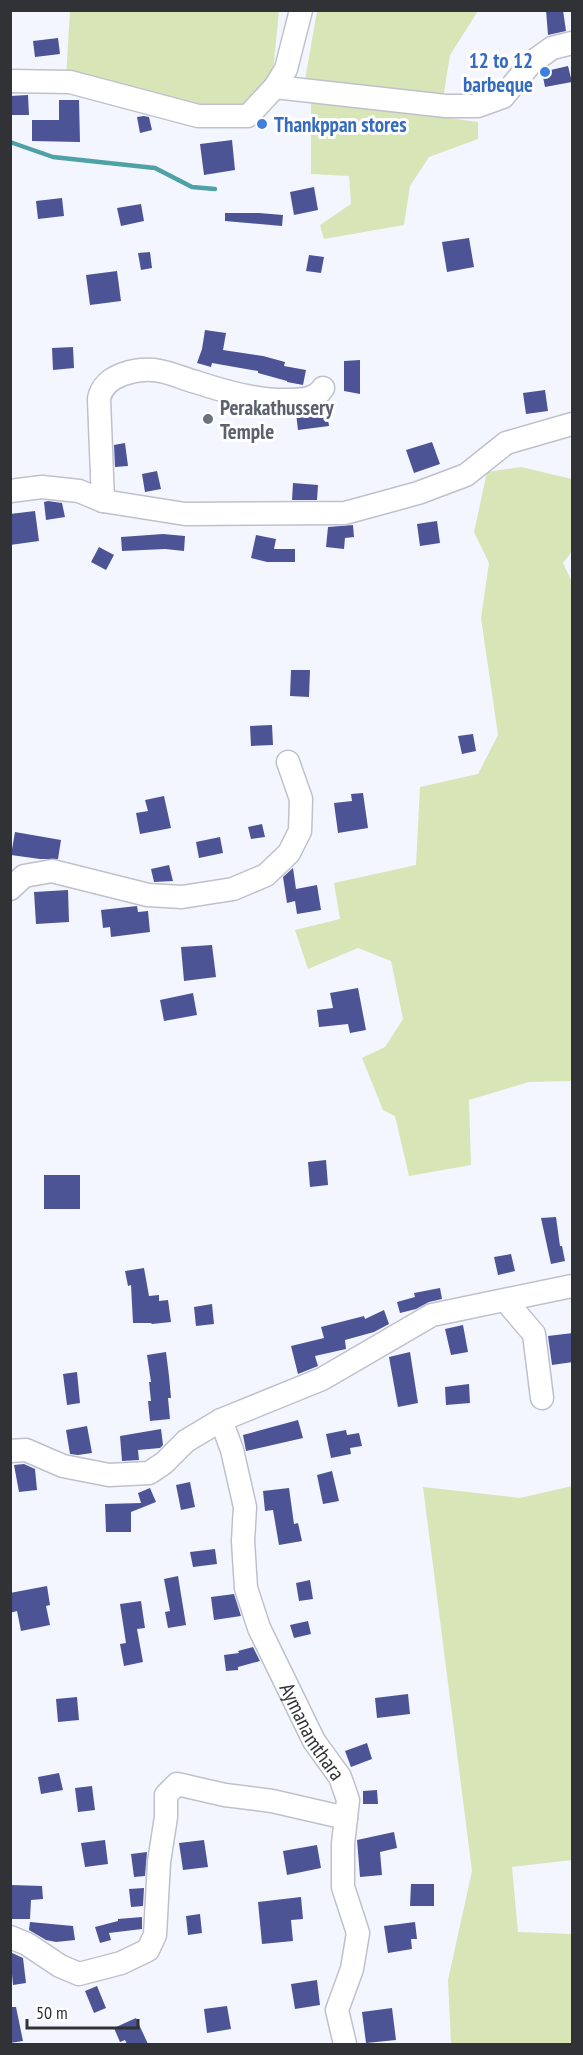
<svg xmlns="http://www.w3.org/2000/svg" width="583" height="2055" font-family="'PT Sans Narrow',sans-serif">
	<rect width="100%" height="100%" fill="#f4f6ff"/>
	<path fill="#d8e5b7" d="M70 11H279L273 72 244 110 201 108 66 78Z
		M317 11H478L450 55 443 99 305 80Z
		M311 102 376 108 478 122V139L429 157 410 186 404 225 324 239 320 225 351 204 349 176 311 174Z
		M521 467 572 479V551L563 563 572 582V1081L529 1082 469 1100 471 1165 409 1176 395 1116 383 1110 362 1058 385 1047 403 1019 391 961 358 948 308 969 295 930 340 919 334 883 416 865 420 787 478 774 498 735 481 618 489 563 474 532 487 472Z
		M572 1486V1860L512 1867 518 1932 572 1934V2044H451L448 1980 472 1871 423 1487 520 1498Z"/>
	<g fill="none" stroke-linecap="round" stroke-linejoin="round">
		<path stroke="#4ea1a5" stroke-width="4.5" d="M10 142 53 157 155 168 192 187 215 189"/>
	</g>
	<path fill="#4c5495" d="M546 10H563L566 31 548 35Z
		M58 38 60 54 35 57 33 41Z
		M568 66 572 82 545 87 542 72Z
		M28 95 29 115H10V96Z
		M59 100H79L80 142 32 141V120H59Z
		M144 116 149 117 152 130 140 133 137 117Z
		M232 140 235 170 204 175 200 144Z
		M314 187 318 210 294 215 290 192Z
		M62 198 64 216 38 219 36 201Z
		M141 204 144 221 121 226 117 208Z
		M225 213H259L283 215 282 226 225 221Z
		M469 238 474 267 447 272 442 242Z
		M150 252 152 268 141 270 138 253Z
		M309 255 324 257 321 273 306 271Z
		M117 271 121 301 90 305 86 275Z
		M205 330 226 333 223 350 263 356 285 362 284 366 306 370 303 385 287 382V381L258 373V371L212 363 211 367 197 363 202 349Z
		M73 347 74 368 53 370 52 348Z
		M360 360V394L344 391V361Z
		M545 390 548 411 526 414 523 393Z
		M326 406 329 426 298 430 296 413 312 411Z
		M432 442 440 464 414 473 406 450Z
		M125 443 128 466 115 467 114 445Z
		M157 471 161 489 145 492 142 474Z
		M293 483 318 485 317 500H292Z
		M48 501 62 503 65 517 46 520 44 502Z
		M35 511 39 541 10 545V514Z
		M437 521 440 543 420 546 417 524Z
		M353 525 354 537 345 538 344 549 326 547 328 527Z
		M163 534 185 536 184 551 165 549 122 551 121 537Z
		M256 535 276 539 274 549H295V562H267L251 558Z
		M99 547 114 555 106 570 91 562Z
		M291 670H310L309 697 290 696Z
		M272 725 273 745 251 746 250 726Z
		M473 734 476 751 462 754 458 736Z
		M363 793 368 828 338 833 334 803 352 801 351 794Z
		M164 796 171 828 140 834 136 813 148 811 145 800Z
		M262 824 265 837 251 839 248 827Z
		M15 832 61 840 58 859H40L11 855Z
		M220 837 223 853 199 858 196 842Z
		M169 865 173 881 154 882 151 869Z
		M293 868 296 889 317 885 321 910 297 914 295 901 287 903 283 877Z
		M68 890 69 922 36 924 34 892Z
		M137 906 138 912 148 911 150 932 111 937 110 927 103 928 101 910Z
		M212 945 216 977 184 981 181 947Z
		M358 988 366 1030 350 1033 348 1024 319 1027 317 1010 333 1008 330 993Z
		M193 993 197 1015 164 1021 160 1000Z
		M326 1160 328 1185 310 1187 308 1162Z
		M44 1175H80V1209H44Z
		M556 1217 560 1246H562L565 1261 551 1264 541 1218Z
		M511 1254 515 1271 498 1275 494 1257Z
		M144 1268 149 1296 159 1295V1301L168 1300 171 1322 152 1324 151 1323H133L131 1285 128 1286 125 1271Z
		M440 1288 442 1299 429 1302 416 1309 400 1313 397 1302 415 1297 414 1293Z
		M212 1304 214 1324 196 1326 194 1307Z
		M384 1310 389 1324 374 1332 345 1340 346 1349 315 1356 318 1366 298 1374 291 1346 324 1338 321 1327 364 1316 365 1319Z
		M463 1325 468 1352 451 1355 445 1329Z
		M573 1333V1362L552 1365 548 1336Z
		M166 1352 169 1376 171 1398H168L170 1419 150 1421 148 1401H151L149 1382H151L147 1355Z
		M410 1352 418 1403 398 1407 389 1357Z
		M77 1372 80 1403 67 1405 63 1374Z
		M469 1384 470 1403 446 1405 445 1387Z
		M298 1420 303 1438 246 1451 243 1435Z
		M87 1426 92 1453 78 1455 70 1454 66 1430Z
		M161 1429 163 1445 160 1448 138 1450 139 1460 122 1461 120 1436Z
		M346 1430 347 1435 359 1433 362 1446 350 1448 351 1454 331 1458 326 1434Z
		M24 1464 35 1469 37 1490 19 1492 14 1465Z
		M332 1471 339 1501 323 1504 317 1475Z
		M190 1482 195 1507 181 1510 176 1485Z
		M150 1488 156 1502 131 1512V1532H106L105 1504 141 1503 138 1493Z
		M289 1488 294 1524 298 1523 302 1541 279 1545 273 1510 265 1511 263 1491Z
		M215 1549 217 1564 193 1567 190 1552Z
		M178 1576 186 1625 168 1628 165 1612 170 1611 164 1579Z
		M310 1580 313 1599 299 1601 296 1583Z
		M47 1586 50 1605 46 1606 50 1625 21 1631 17 1611 10 1613V1593Z
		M234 1594 241 1616 214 1620 211 1597Z
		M141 1601 145 1628 137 1629 143 1662 124 1666 120 1644 126 1643 120 1604Z
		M308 1621 311 1634 294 1638 290 1625Z
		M253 1647 260 1661 238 1667V1670L226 1671 224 1655 239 1653 238 1651Z
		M408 1694 410 1714 377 1718 375 1698Z
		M77 1697 79 1720 58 1722 56 1699Z
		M367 1743 372 1759 351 1767 345 1751Z
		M59 1773 63 1790 41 1794 38 1777Z
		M92 1786 95 1810 78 1812 75 1788Z
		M377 1790 378 1804H363V1791Z
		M394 1832 397 1848 380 1852 382 1875 360 1877 357 1840Z
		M105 1840 108 1864 85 1867 81 1843Z
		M204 1840 208 1867 183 1870 179 1843Z
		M317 1845 321 1868 287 1875 283 1851Z
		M147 1852 145 1876 134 1877 131 1854Z
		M411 1884H434V1906H410Z
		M11 1885 42 1886 43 1899 31 1900 30 1919H10Z
		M144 1888 143 1906 131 1907 129 1889Z
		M301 1897 303 1919 291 1920 293 1941 262 1944 258 1902Z
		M200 1914 202 1933 188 1935 186 1916Z
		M142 1917V1929L109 1933 111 1940 100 1943 95 1927 118 1921V1919Z
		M30 1922 73 1926 75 1940 56 1942 46 1940 29 1930Z
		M415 1922 417 1939H411L412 1949 388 1953 384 1926Z
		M10 1952 23 1958 26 1983 13 1985Z
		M317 1980 320 2005 295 2009 291 1984Z
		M97 1986 106 2008 94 2013 85 1991Z
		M227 2006 231 2029 207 2033 204 2009Z
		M10 2007H16L23 2041 10 2043Z
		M392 2008 396 2040 366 2043 362 2012Z
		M136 2018 148 2044H127L125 2040 120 2042 114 2028Z"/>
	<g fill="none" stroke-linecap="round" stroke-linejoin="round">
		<defs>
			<g id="minor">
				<path d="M10 81 70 82 198 116H248L275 87 286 69 301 10"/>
				<path d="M275 87 446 106H478L503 97 531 63 552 48 572 43"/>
				<path d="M10 491 42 487 79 491 103 501 185 514 345 513 418 493 466 475 506 443 572 424"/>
				<path d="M103 501 99 399C103 374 139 367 160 371 172 373 184 379 196 382 226 392 258 401 291 400 303 400 316 399 323 388"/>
				<path d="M10 889 24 876 52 871 148 895 182 897 233 889 266 875 289 853 300 831 301 799 288 762"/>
				<path d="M505 1300 534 1334 542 1398"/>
				<path id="s1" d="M221 1420 232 1450 245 1507 243 1541 246 1588 259 1628 314 1741 340 1777 348 1800 343 1844V1887L358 1933 352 1969 337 2010 345 2044"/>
				<path d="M10 1451 26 1450 63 1466 109 1475 149 1473 164 1463 186 1441 221 1420 322 1379 432 1315 572 1286"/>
				<path d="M10 1937 27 1944 60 1966 79 1974 121 1963 148 1950 155 1935 159 1862 166 1817V1795L177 1784 225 1795 272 1801 346 1818"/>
			</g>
		</defs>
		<use href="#minor" stroke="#bec1cb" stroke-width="25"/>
		<use href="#minor" stroke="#fff" stroke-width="22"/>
	</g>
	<g fill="#3f7fe0" stroke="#fff" stroke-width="2">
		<circle cx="545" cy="72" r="6"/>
		<circle cx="262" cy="124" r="6"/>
	</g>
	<circle fill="#6b7280" stroke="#fff" stroke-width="2" cx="208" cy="419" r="6"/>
	<g text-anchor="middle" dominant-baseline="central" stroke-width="6" stroke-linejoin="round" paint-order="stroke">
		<g font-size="21" font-weight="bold" fill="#366cbe" stroke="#fff" text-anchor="end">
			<text x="533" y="60">12 to 12<tspan x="533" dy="24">barbeque</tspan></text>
			<text x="274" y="124" text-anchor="start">Thankppan stores</text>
		</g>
		<g font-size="21" font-weight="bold" fill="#5b616d" stroke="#fff" text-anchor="start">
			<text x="220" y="407">Perakathussery<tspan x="220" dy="24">Temple</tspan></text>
		</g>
		<g font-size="21" fill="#313236" stroke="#fff">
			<text stroke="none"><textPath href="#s1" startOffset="330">Aymanamthara</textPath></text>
		</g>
	</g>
	<rect width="583" height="2055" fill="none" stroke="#313236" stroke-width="24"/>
	<path d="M27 2019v9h111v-9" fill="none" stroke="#313236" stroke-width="3"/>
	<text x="36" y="2019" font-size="18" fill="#313236" stroke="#ffffff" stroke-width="4.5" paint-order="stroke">50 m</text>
</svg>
